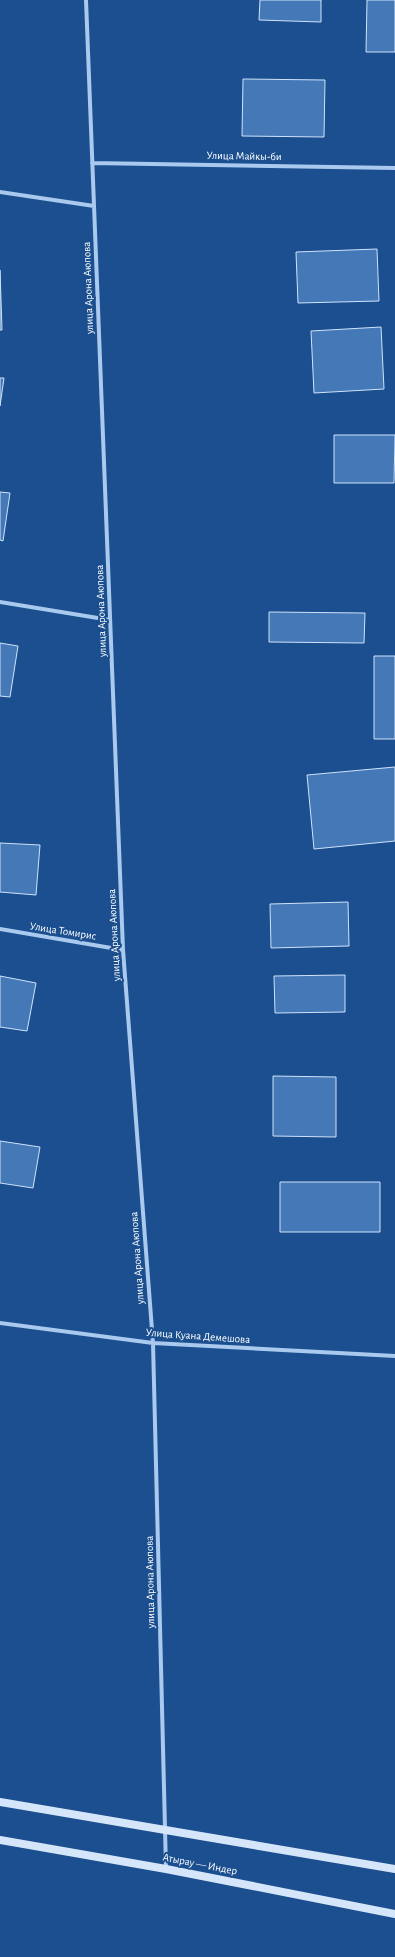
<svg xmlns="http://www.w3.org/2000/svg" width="395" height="1957" font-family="'Alegreya Sans',sans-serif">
	<rect width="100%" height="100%" fill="#1b4f8f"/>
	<path fill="#4478b7" stroke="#cfe3fa" d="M260 0H321V22L259 20Z
		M367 0H395V52H366Z
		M243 79 325 80 324 137 242 136Z
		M377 249 379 301 298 303 296 252Z
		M0 270 2 330H0Z
		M381 327 384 389 314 393 311 331Z
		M0 378H4L0 406Z
		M334 435H395L394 483H334Z
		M0 492 10 493 3 541 0 540Z
		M269 612 365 613 364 643 269 642Z
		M0 643 18 646 10 697 0 696Z
		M374 656H395V739H374Z
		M395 767V841L314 849 307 775Z
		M0 843 40 845 36 895 0 892Z
		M348 902 349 946 271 948 270 904Z
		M345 975V1012L275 1013 274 976Z
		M0 976 36 983 27 1031 0 1027Z
		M273 1076 336 1077V1137L273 1136Z
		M0 1141 40 1147 33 1188 0 1183Z
		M280 1182H380V1232H280Z"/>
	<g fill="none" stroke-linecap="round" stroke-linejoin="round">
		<path stroke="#a9c9ee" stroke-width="4" d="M86 0 123 950 153 1343 166 1869
			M92 163 395 168
			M0 192 94 206
			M0 602 110 620
			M0 929 123 950
			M0 1323 153 1343 395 1356"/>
		<path stroke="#d6e6fa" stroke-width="8" d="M0 1802 395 1869
			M0 1840 166 1869 395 1914"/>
	</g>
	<g text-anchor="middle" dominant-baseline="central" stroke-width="4" stroke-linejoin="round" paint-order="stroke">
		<g font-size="11" fill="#fff" stroke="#1b4f8f">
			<text transform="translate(244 156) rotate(1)">Улица Майкы-би</text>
			<text transform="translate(88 288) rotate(-92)">улица Арона Аюпова</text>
			<text transform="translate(101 611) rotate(-92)">улица Арона Аюпова</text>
			<text transform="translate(63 931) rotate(9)">Улица Томирис</text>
			<text transform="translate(114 935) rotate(-93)">улица Арона Аюпова</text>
			<text transform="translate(137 1258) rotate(-94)">улица Арона Аюпова</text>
			<text transform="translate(198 1336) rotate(4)">Улица Куана Демешова</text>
			<text transform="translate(150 1582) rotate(-91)">улица Арона Аюпова</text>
			<text transform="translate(200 1864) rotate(11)">Атырау — Индер</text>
		</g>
	</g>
</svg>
